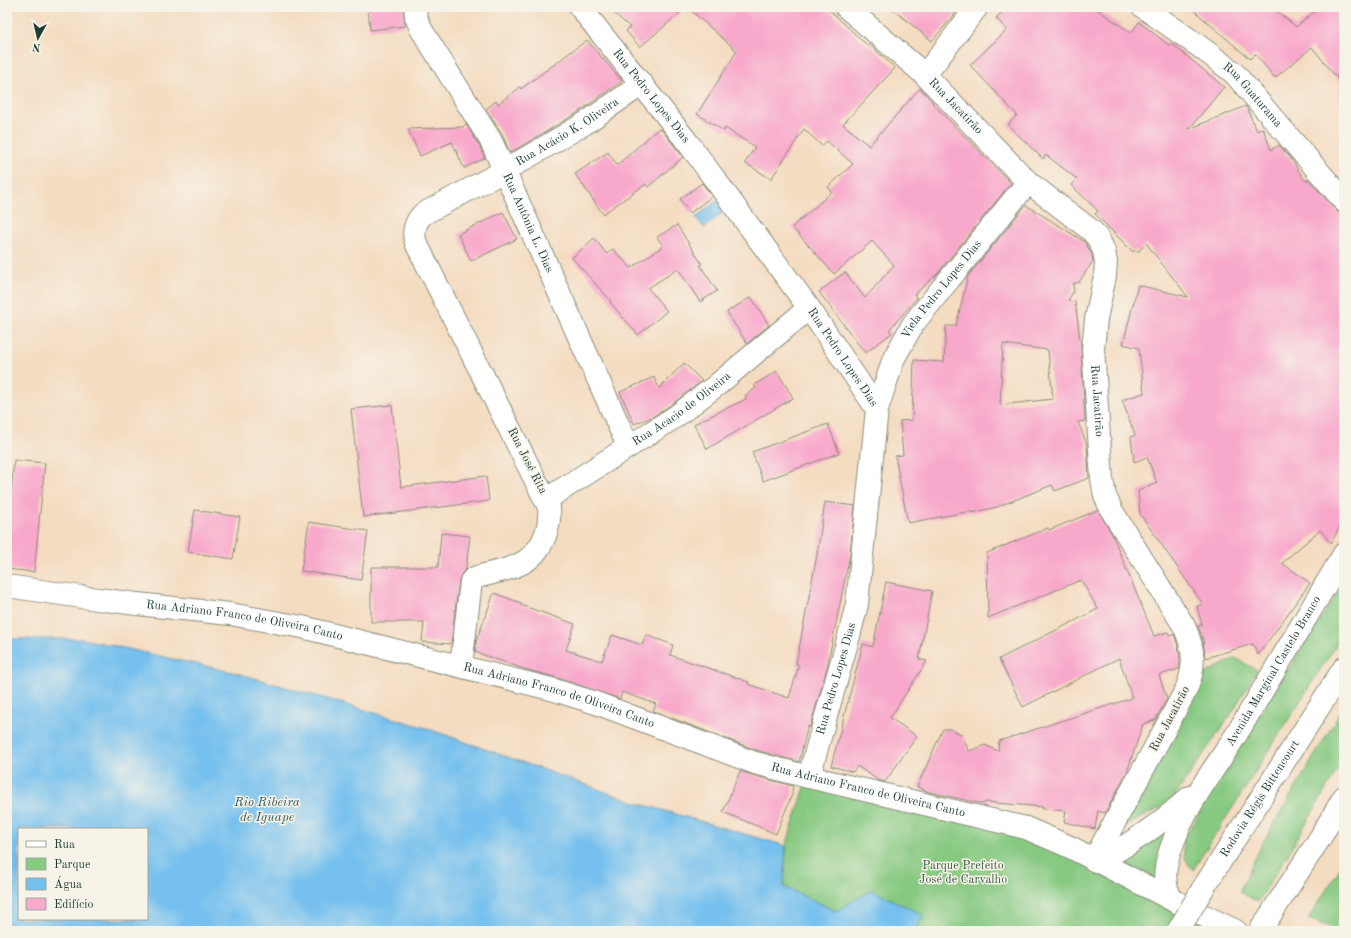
<svg xmlns="http://www.w3.org/2000/svg" width="1351" height="938" font-family="'Old Standard TT',serif">
	<rect width="100%" height="100%" fill="#f7f3e8"/>
	<filter id="ink" filterUnits="userSpaceOnUse"><feTurbulence type="fractalNoise" baseFrequency=".025" numOctaves="2"/><feDisplacementMap in="SourceGraphic" scale="8" xChannelSelector="R" yChannelSelector="G"/><feConvolveMatrix kernelMatrix="1 2 1 2 8 2 1 2 1" color-interpolation-filters="sRGB"/></filter>
	<filter id="wash" filterUnits="userSpaceOnUse"><feTurbulence type="fractalNoise" baseFrequency=".012" numOctaves="4" result="noise"/><feDisplacementMap in="SourceGraphic" scale="16" xChannelSelector="R" yChannelSelector="G"/><feGaussianBlur stdDeviation="0.9" result="paint"/><feColorMatrix in="noise" values="0 0 0 0 0 0 0 0 0 0 0 0 0 0 0 0 0 1.4 0 .05"/><feComposite in="paint" operator="in"/></filter>
	<g filter="url(#wash)">
		<rect width="100%" height="100%" fill="#f4dcc1"/>
		<path fill="#86c981" stroke="#52835a" d="M1344 583V632L1193 870C1184 860 1182 851 1184 839L1227 764Z
			M1235 658 1257 670 1231 714 1170 803 1121 828 1199 677Z
			M1344 706V759L1285 859 1258 902 1239 892 1261 846Z
			M808 778 1025 828 1231 931H915L923 916 836 911 784 887 786 846Z
			M1170 825 1158 882 1116 859Z
			M1344 862V930H1343L1335 929 1308 919Z"/>
		<path fill="#74c0ee" stroke="#4a7e91" fill-rule="evenodd" d="M718 200 726 210 704 228 696 217Z
			M7 639H83L241 674 423 727 634 802 786 846 784 887 836 911 872 890 923 915 915 931H7ZM19 829H147V919H19Z"/>
		<g id="blocks">
			<path fill="#f8a8cb" fill-rule="evenodd" d="M368 7H403L405 26 370 30Z
				M607 7H826L868 46 869 44 895 68 843 124 869 146 920 88 933 102 932 103 1011 183 937 274 914 295 917 298 889 330 892 333 865 353 819 292 845 272 865 298 894 265 872 241 834 274 792 227 832 192 828 187 853 164 827 141 822 146 804 129 771 179 745 163 755 147 725 128 724 131 697 114 737 51 687 7 640 47 626 31 630 27Z
				M890 7H961L932 41Z
				M1007 7H1094L1131 33 1139 22 1169 45 1171 43 1224 87 1189 129 1246 106 1257 131 1263 128 1271 150 1279 145 1292 160 1305 181 1308 179 1344 219V519L1331 543 1320 530 1282 563 1310 583 1258 655 1253 644 1205 658 1203 640 1198 626 1202 625 1197 606 1203 604 1140 514 1138 491 1157 483 1147 457 1134 462 1131 437 1135 435 1122 400 1144 393 1139 348 1123 344 1138 285 1188 297 1146 243 1139 251H1132L1095 214 1098 211 1071 185 1077 179 1046 155 1043 159 1008 125 1017 115 970 65 1007 30 996 18Z
				M1190 7H1272L1296 27 1320 7H1344V87L1312 47 1275 78 1255 54 1250 59Z
				M587 40 622 81 577 113 510 153 502 134 486 109 496 101 498 104 520 87 521 89Z
				M466 124 480 147 485 158 464 168 452 142 420 156 408 129 463 127Z
				M658 129H661L683 157 648 187 646 184 603 214 575 174 608 152 617 165Z
				M702 183 712 196 690 213 680 199Z
				M1026 205 1085 242 1092 255 1093 261 1079 282 1073 284 1074 291 1068 300 1075 301 1081 346 1085 421 1078 422 1087 445 1089 478 1055 491 1052 485 997 507 971 513V511L908 523 895 456 903 455 900 421 912 420 914 360 944 362 946 326H956L968 276ZM1003 344 1048 350 1053 399 1000 405Z
				M503 212 517 239 471 261 458 234Z
				M677 225 702 264 700 265 717 291 700 302 678 269 648 288 667 311 638 335 610 302 611 301 572 258 594 238 607 254 613 249 631 268 663 246 657 237Z
				M751 297 769 325 747 344 727 312Z
				M684 363 702 381 668 407 652 417 634 424 620 392 654 377 659 388Z
				M777 371 793 398 707 449 694 424 746 399 745 396 756 388 754 385Z
				M392 405 401 487 486 476 489 501 363 517 351 409Z
				M828 424 839 453 763 481 752 452Z
				M14 460 45 463 34 572 7 569V533Z
				M825 502 855 506 850 554 826 672 810 727 808 726 799 762 759 751 653 711 656 704 622 692 620 699 555 677 524 669 475 652 476 642 494 593 521 603V605L575 624 566 650 602 661 612 635 642 645 646 635 673 645 670 655 749 682 748 684 789 698 799 665 796 664 817 555Z
				M195 510 240 517 233 559 188 552Z
				M1098 510 1112 534 1154 636 1168 632 1170 636 1174 634 1178 646 1180 659 1179 669 1159 675 1167 699 1155 720 1143 724 1127 772 1105 813 1098 811 1095 829 1064 822 1066 811 1042 809 1043 807 985 802 984 804 929 792 917 787 943 729H950L962 735 969 751 985 745 998 751 999 741 1132 698 1119 658 1023 707 999 659 1098 609 1081 580 988 618 987 553 1048 528 1049 530Z
				M309 522 368 531 361 580 301 571Z
				M441 533 470 536 466 569 462 573 459 580 451 644 422 642 424 622H371V567H438Z
				M886 582 932 591 919 659 927 661 890 718 917 736 885 782 878 780 857 766 853 772 831 766 863 644 873 647Z
				M740 771 752 775 793 786 792 791 793 792 776 834 723 812Z"/>
		</g>
	</g>
	<g filter="url(#ink)">
		<use href="#blocks" fill-opacity="0" stroke="#8a8c7a" stroke-width="1"/>
		<g fill="none" stroke-linecap="round" stroke-linejoin="round">
			<defs>
				<g id="minor">
					<path id="s1" d="M415 7 416 17 421 29 491 141 628 446"/>
					<path id="s2" d="M580 7 689 144 809 308 877 409"/>
					<path id="s3" d="M846 7 925 75 1028 182 1092 231 1099 240 1104 251 1106 262 1105 276 1096 319 1093 349 1102 479 1105 496 1112 511 1184 626C1195 650 1196 668 1185 692L1094 860"/>
					<path id="s4" d="M1143 7 1203 49 1234 73 1344 201"/>
					<path d="M925 75 977 7"/>
					<path id="s5" d="M547 499 675 417 717 385 809 308"/>
					<path id="s6" d="M7 586 82 597 137 604 230 614 302 627 551 689 596 703 755 763 809 777 1026 828 1070 847 1192 910 1236 931"/>
					<path id="s7" d="M461 666 471 581 473 579 477 577C490 573 506 571 518 565 541 555 551 530 549 507L416 243C412 232 415 222 423 214L504 171 584 124 642 84"/>
					<path id="s8" d="M809 777 820 737 849 636 857 604 877 409 894 358 913 324 1028 182"/>
				</g>
				<g id="major">
					<path d="M1096 861C1131 846 1162 822 1190 797"/>
					<path id="s9" d="M1173 900C1159 883 1167 858 1174 840 1187 804 1216 767 1236 735 1272 675 1308 614 1344 554"/>
				</g>
				<g id="highway">
					<path id="s10" d="M1202 890 1344 668"/>
					<path d="M1260 931 1320 838 1344 797"/>
				</g>
			</defs>
			<use href="#minor" stroke="#8a8c7a" stroke-width="24"/>
			<use href="#major" stroke="#8a8c7a" stroke-width="24"/>
			<use href="#highway" stroke="#8a8c7a" stroke-width="24"/>
			<use href="#minor" stroke="#fff" stroke-width="22"/>
			<use href="#major" stroke="#fff" stroke-width="22"/>
			<use href="#highway" stroke="#fff" stroke-width="22"/>
			<defs>
				<path id="highway-bridge" d="M1178 931 1202 890"/>
			</defs>
			<use href="#highway-bridge" stroke="#8a8c7a" stroke-width="24" stroke-linecap="butt"/>
			<use href="#highway-bridge" stroke="#fff" stroke-width="22"/>
		</g>
	</g>
	<g text-anchor="middle" dominant-baseline="central" stroke-width="3" stroke-linejoin="round" paint-order="stroke">
		<g font-size="12" fill="#1f3d34" stroke="#f7f3e8">
			<text stroke="none"><textPath href="#s2" startOffset="114">Rua Pedro Lopes Dias</textPath></text>
			<text stroke="none"><textPath href="#s4" startOffset="141">Rua Guaturama</textPath></text>
			<text stroke="none"><textPath href="#s3" startOffset="148">Rua Jacatirão</textPath></text>
			<text stroke="none"><textPath href="#s7" startOffset="699">Rua Acácio K. Oliveira</textPath></text>
			<text stroke="none"><textPath href="#s1" startOffset="245">Rua Antônia L. Dias</textPath></text>
			<text stroke="none"><textPath href="#s8" startOffset="513">Viela Pedro Lopes Dias</textPath></text>
			<text stroke="none"><textPath href="#s2" startOffset="438">Rua Pedro Lopes Dias</textPath></text>
			<text stroke="none"><textPath href="#s3" startOffset="508">Rua Jacatirão</textPath></text>
			<text stroke="none"><textPath href="#s5" startOffset="162">Rua Acacio de Oliveira</textPath></text>
			<text transform="translate(527 461) rotate(63)">Rua José Rita</text>
			<text stroke="none"><textPath href="#s6" startOffset="240">Rua Adriano Franco de Oliveira Canto</textPath></text>
			<text stroke="none"><textPath href="#s9" startOffset="259">Avenida Marginal Castelo Branco</textPath></text>
			<text stroke="none"><textPath href="#s8" startOffset="102">Rua Pedro Lopes Dias</textPath></text>
			<text stroke="none"><textPath href="#s6" startOffset="564">Rua Adriano Franco de Oliveira Canto</textPath></text>
			<text transform="translate(1170 719) rotate(-62)">Rua Jacatirão</text>
			<text stroke="none"><textPath href="#s6" startOffset="888">Rua Adriano Franco de Oliveira Canto</textPath></text>
			<text stroke="none"><textPath href="#s10" startOffset="108">Rodovia Régis Bittencourt</textPath></text>
		</g>
		<g font-size="12" fill="#345943" stroke="#f7f3e8">
			<text x="963" y="866">Parque Prefeito<tspan x="963" dy="14">José de Carvalho</tspan></text>
		</g>
		<g font-size="13" font-style="italic" fill="#305759" stroke="#f7f3e8">
			<text x="267" y="802">Rio Ribeira<tspan x="267" dy="15">de Iguape</tspan></text>
		</g>
	</g>
	<rect width="1351" height="938" fill="none" stroke="#f7f3e8" stroke-width="24"/>
	<rect x="18" y="828" width="130" height="92" fill="#f7f3e8" stroke="#a1aaa0"/>
	<rect x="26" y="841" width="20" height="6" fill="#ffffff" stroke="#a1aaa0"/>
	<text x="54" y="848" font-size="12" fill="#1f3d34">Rua</text>
	<rect x="26" y="858" width="20" height="12" fill="#86c981" stroke="#a1aaa0"/>
	<text x="54" y="868" font-size="12" fill="#1f3d34">Parque</text>
	<rect x="26" y="878" width="20" height="12" fill="#74c0ee" stroke="#a1aaa0"/>
	<text x="54" y="888" font-size="12" fill="#1f3d34">Água</text>
	<rect x="26" y="898" width="20" height="12" fill="#f8a8cb" stroke="#a1aaa0"/>
	<text x="54" y="908" font-size="12" fill="#1f3d34">Edifício</text>
	<g transform="translate(38 38) rotate(188)" stroke="#f7f3e8" stroke-width="3" paint-order="stroke">
	<path d="M0-3L7 15L0 10L-7 15Z" fill="#1f3d34"/>
	<text y="-6" font-size="11" font-weight="bold" text-anchor="middle" fill="#1f3d34">N</text>
	</g>
</svg>
